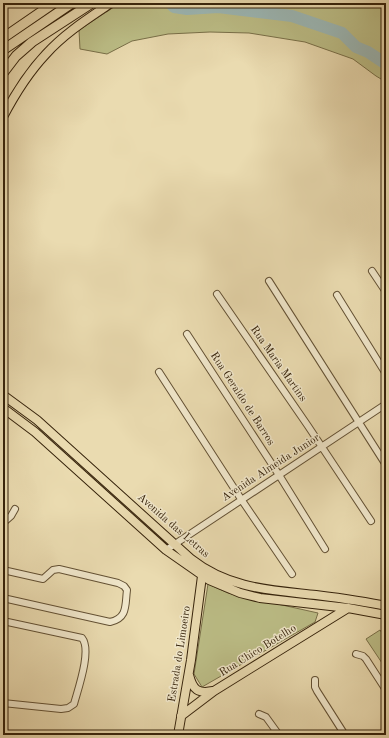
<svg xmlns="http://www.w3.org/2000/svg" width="389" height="738" font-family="'Old Standard TT',serif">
	<rect width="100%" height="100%" fill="#eadbb0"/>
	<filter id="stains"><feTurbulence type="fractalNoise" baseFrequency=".005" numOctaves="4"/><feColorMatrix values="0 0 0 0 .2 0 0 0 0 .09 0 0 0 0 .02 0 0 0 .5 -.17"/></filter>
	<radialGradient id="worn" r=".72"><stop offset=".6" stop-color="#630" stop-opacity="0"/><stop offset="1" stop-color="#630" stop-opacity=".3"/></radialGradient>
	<path fill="#bcbe87" stroke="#797049" d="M120 3H386V82L376 76 353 59 305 42 249 33 210 32 168 34 132 41 107 54 80 49 79 30Z
		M208 584 228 593 318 613 315 622 202 687 194 674Z
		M380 630 386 639V660L382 663 366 639Z"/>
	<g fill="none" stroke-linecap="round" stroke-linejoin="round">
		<path stroke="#9cb8b6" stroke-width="12" d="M170 3 174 7 187 9 218 7 292 16 342 33 356 47 368 52 386 64"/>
		<defs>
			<path id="minor" d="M372 271 386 292
				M269 281 386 465
				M217 294 308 426 371 521
				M337 295 386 374
				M187 334 279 475 325 549
				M159 372 241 499 292 574
				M3 523 11 516 15 509
				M166 550 386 404
				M3 570 43 579 53 570 59 569 118 583 124 586 127 590C125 605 128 618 110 622L3 598
				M3 621 82 638C92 650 78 689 74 704L68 708 61 709 3 703
				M356 654 363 656 366 659 386 690
				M315 680V687L317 691 345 735
				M259 714 266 717 279 735"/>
			<path id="major" d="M3 117C15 94 29 72 46 54 65 33 89 18 111 3
				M3 395 37 420 191 559C229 589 271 590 316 595 340 598 363 601 386 606
				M3 408 35 432 166 550 209 580 240 593 260 598 348 608 386 615
				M189 675C193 690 198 694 213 691
				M181 716 214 691 348 608
				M178 735 191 660 202 576 204 572"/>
			<path id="highway" d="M3 38 54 3
				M3 50 72 3
				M3 73 16 56 32 42 92 3"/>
		</defs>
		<use href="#minor" stroke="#635134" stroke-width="8"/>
		<use href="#major" stroke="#36230b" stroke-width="10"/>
		<use href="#highway" stroke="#36230b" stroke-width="11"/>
		<use href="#minor" stroke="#f1e8cc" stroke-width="6"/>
		<use href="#major" stroke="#eadbb0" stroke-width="8"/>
		<use href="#highway" stroke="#eadbb0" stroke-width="9"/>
	</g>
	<g text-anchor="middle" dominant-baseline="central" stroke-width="3" stroke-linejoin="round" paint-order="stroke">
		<g font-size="11" fill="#36230b" stroke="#f1e8cc">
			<text transform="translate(278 364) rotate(55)">Rua Maria Martins</text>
			<text transform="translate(242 399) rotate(57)">Rua Geraldo de Barros</text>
			<text transform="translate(271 468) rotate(-33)">Avenida Almeida Junior</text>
			<text transform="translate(173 526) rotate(41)">Avenida das Letras</text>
			<text transform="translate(258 651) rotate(-32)">Rua Chico Botelho</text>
			<text transform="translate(180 654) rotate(-81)">Estrada do Limoeiro</text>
		</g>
	</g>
	<rect width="389" height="738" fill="none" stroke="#eadbb0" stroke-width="16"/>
	<rect x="4" y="4" width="381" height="730" fill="none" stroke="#36230b" stroke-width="2"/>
	<rect x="8" y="8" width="373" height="722" fill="none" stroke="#36230b"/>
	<rect width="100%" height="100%" filter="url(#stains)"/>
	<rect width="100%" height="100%" fill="url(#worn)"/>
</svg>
